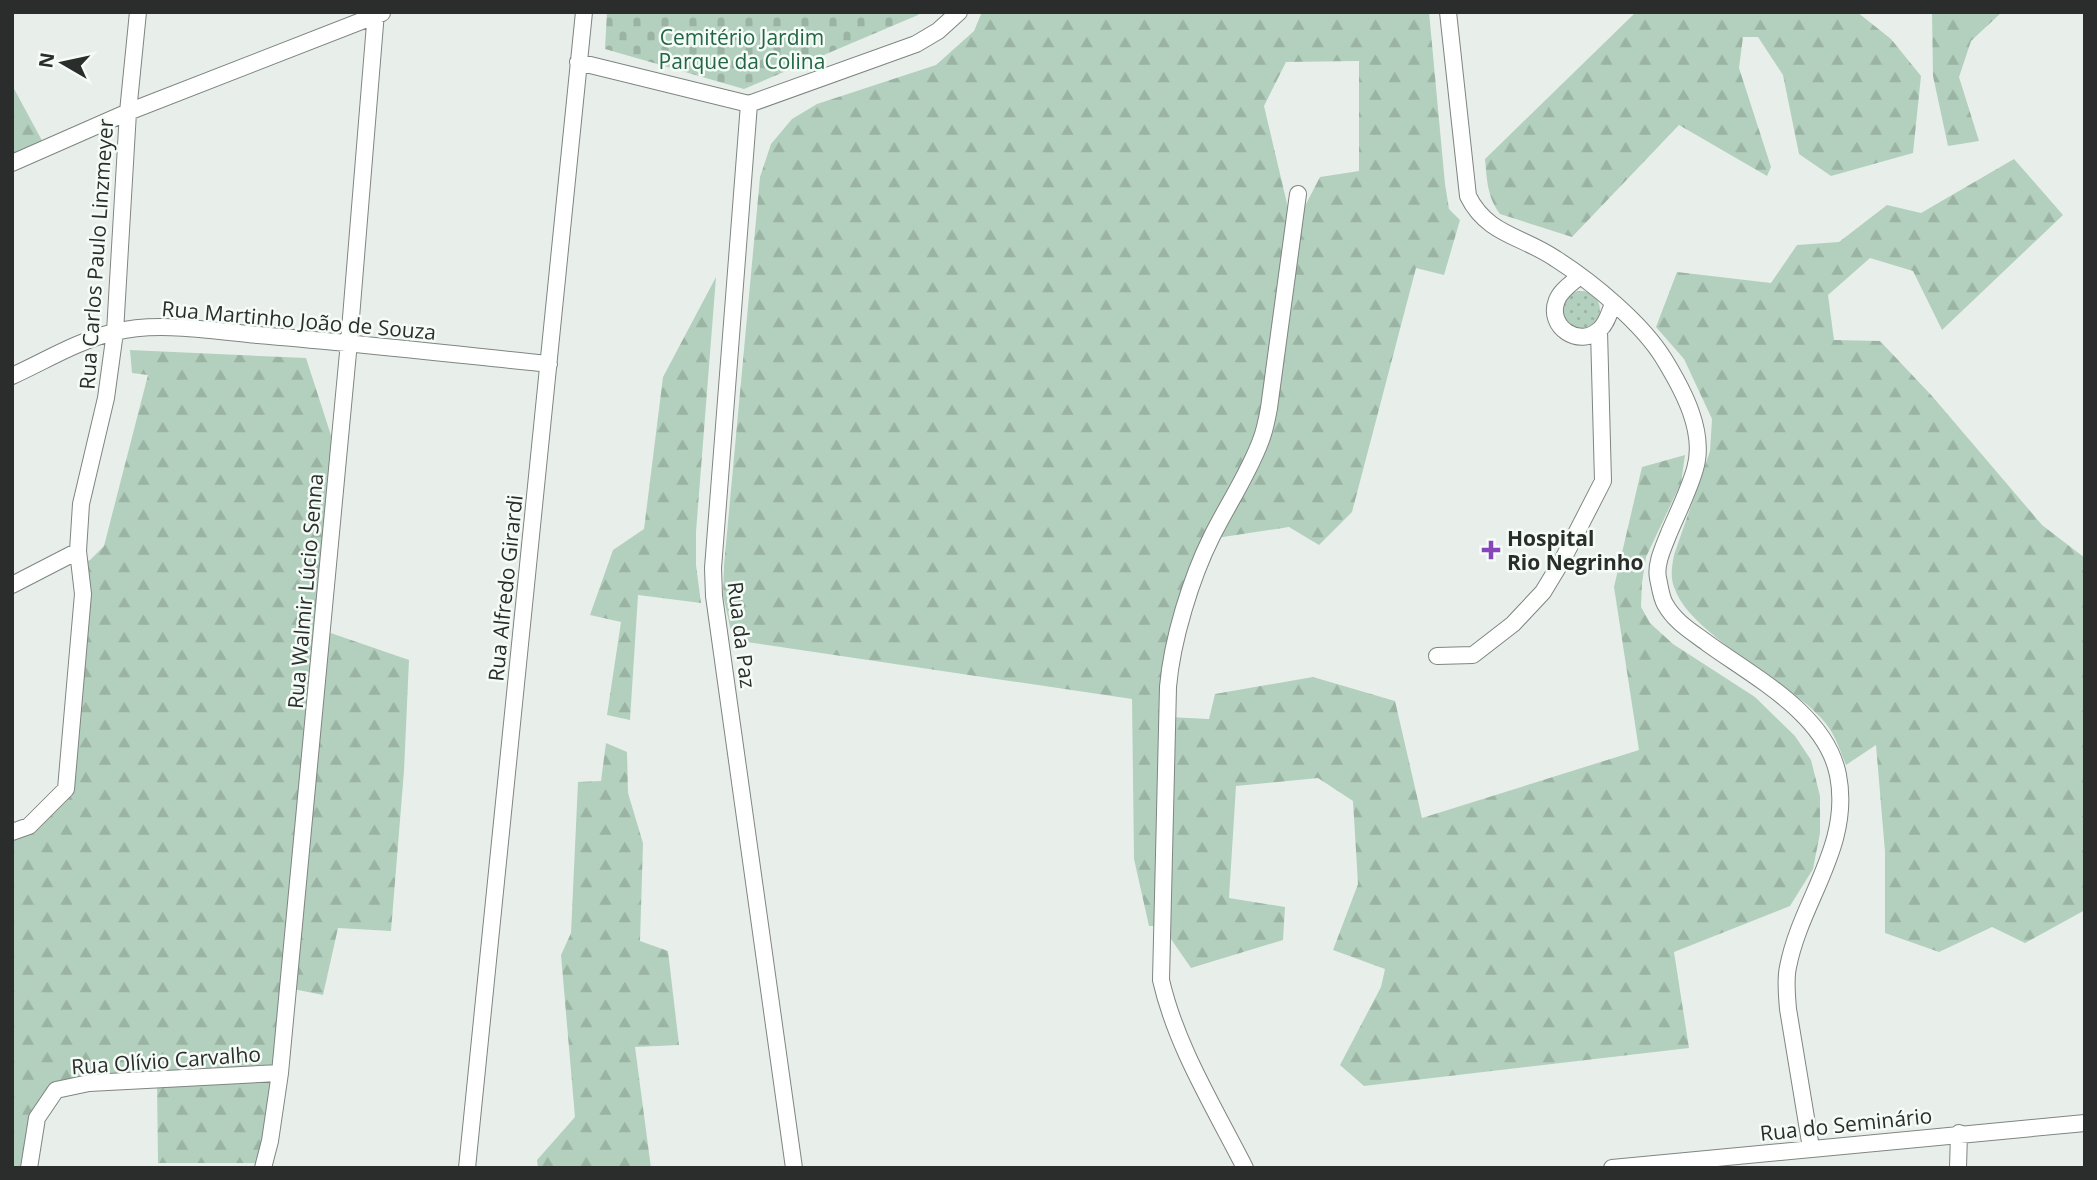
<svg xmlns="http://www.w3.org/2000/svg" width="2097" height="1180" font-family="'Open Sans',sans-serif">
	<defs>
		<pattern id="grass-dots" width="8" height="8" patternUnits="userSpaceOnUse" patternTransform="scale(1.75)"><rect width="8" height="8" fill="#b3d0be"/><path d="M2 2h.1M6 6h.1" fill="none" stroke="#9ab3a3" stroke-width="1.8" stroke-linecap="round"/></pattern>
		<pattern id="forest-firs" width="22" height="20" patternUnits="userSpaceOnUse" patternTransform="scale(1.75)"><rect width="22" height="20" fill="#b3d0be"/><path d="M5 1l3.5 6h-7zM16 11l3.5 6h-7z" fill="#9ab3a3"/></pattern>
		<pattern id="cemetery-stones" width="16" height="16" patternUnits="userSpaceOnUse" patternTransform="scale(1.75)"><rect width="16" height="16" fill="#b3d0be"/><path d="M2 7V4a2 2 0 0 1 4 0v3zM10 15v-3a2 2 0 0 1 4 0v3z" fill="#9ab3a3"/></pattern>
	</defs>
	<rect width="100%" height="100%" fill="#e8efea"/>
	<path fill="url(#grass-dots)" d="M1562 310a19 19 0 1 1 38 0a19 19 0 1 1-38 0Z"/>
	<path fill="url(#forest-firs)" fill-rule="evenodd" d="M982 12H1429L1445 184 1449 209 1460 220 1444 275 1416 268 1352 512 1319 545 1289 527 1210 539 1176 639 1169 717 1209 719 1215 694 1313 677 1395 701 1422 818 1639 750 1614 587 1642 467 1685 455 1681 483 1646 557 1642 583 1641 607 1650 623 1673 644 1755 697 1795 736 1811 760 1820 796V833L1813 869 1790 906 1674 952 1689 1048 1364 1086 1340 1065 1381 987 1385 969 1333 950 1358 884 1353 801 1318 778 1236 786 1229 898 1285 907 1283 940 1191 968 1162 926H1149L1134 859 1132 699 733 640 723 595 724 565 760 177 771 144 792 119 817 104 936 65 974 31ZM1359 61V171L1320 177 1293 229 1264 106 1286 62Z
		M1636 12H1857L1891 39 1921 76 1913 153 1831 176 1799 154 1783 75 1758 37H1743L1739 68 1771 167 1767 176 1679 125 1572 237 1500 214C1487 197 1487 179 1485 159Z
		M1932 12H2002L1971 41 1959 77 1979 141 1948 146 1933 76Z
		M12 85 46 148 12 163Z
		M2014 159 2063 215 1942 330 1913 271 1870 258 1828 295 1834 340 1880 341 1932 396 2042 525 2085 558V910L2025 943 1992 927 1939 952 1885 933V852L1876 745 1846 765C1839 748 1834 731 1821 718 1785 678 1689 634 1674 587 1670 576 1672 566 1674 555L1710 451 1712 419 1684 359 1656 327 1677 272 1771 283 1797 245 1839 242 1887 205 1921 213Z
		M716 277 696 532V565L701 603 638 595 630 720 607 715 621 622 590 615 613 550 644 529 663 377Z
		M130 350 306 358 338 457 322 630 409 660 404 771 391 931 338 928 323 995 288 988 263 1163H158L157 1080 56 1090 37 1118 29 1168H12V832L66 788 80 564 90 560 104 546 148 375 132 373Z
		M606 743 627 752 628 793 643 843 640 941 668 951 679 1045 635 1047 651 1168H538L537 1160 575 1117 561 955 571 933 578 782 601 781Z"/>
	<path fill="url(#cemetery-stones)" d="M607 12H921L918 15 744 89 605 49Z"/>
	<g fill="none" stroke-linecap="round" stroke-linejoin="round">
		<defs>
			<path id="minor" d="M1448 12 1468 196C1487 235 1523 236 1556 259 1592 282 1642 323 1664 359 1683 390 1706 432 1695 469 1689 490 1678 512 1669 533 1664 546 1655 564 1658 578 1660 587 1661 597 1665 604 1675 622 1691 631 1707 643 1754 677 1826 714 1838 775 1852 846 1801 900 1788 967 1785 981 1787 995 1788 1009L1811 1148
				M578 62 749 104
				M749 104 713 568 714 596 794 1168
				M749 104 916 44 938 31 959 12
				M12 163 128 112 382 13
				M1580 276C1572 283 1561 290 1557 300 1546 327 1580 349 1600 329 1607 323 1609 313 1613 304
				M12 376C45 361 79 340 115 332 157 321 214 331 258 335 355 343 452 354 549 364
				M12 585 78 551
				M1437 656 1473 655 1513 624 1543 592 1563 559 1603 481 1599 331
				M12 832 29 826 66 789 83 594 78 551 81 504 106 398 115 332 128 112 138 12
				M29 1168 37 1118 56 1090 89 1083 280 1073
				M263 1168 270 1141 280 1073 349 342 376 12
				M467 1168 584 12
				M1245 1168C1214 1107 1176 1046 1161 980L1168 687C1172 640 1191 578 1212 536 1228 504 1249 473 1261 440 1265 430 1267 419 1269 408L1298 194
				M1612 1168 2085 1123
				M1958 1168 1959 1133"/>
		</defs>
		<use href="#minor" stroke="#7f8581" stroke-width="18"/>
		<use href="#minor" stroke="#fff" stroke-width="16"/>
	</g>
	<path fill="#8845b9" stroke="#f5fcf7" stroke-width="2.5" d="M1487.5 539.5h7v7h7v7h-7v7h-7v-7h-7v-7h7z"/>
	<g text-anchor="middle" dominant-baseline="central" stroke-width="5" stroke-linejoin="round" paint-order="stroke">
		<g font-size="21" fill="#264" stroke="#f5fcf7">
			<text x="742" y="37">Cemitério Jardim<tspan x="742" dy="24">Parque da Colina</tspan></text>
		</g>
		<g font-size="21" fill="#2a2d2b" stroke="#f5fcf7">
			<text transform="translate(96 254) rotate(-86)">Rua Carlos Paulo Linzmeyer</text>
			<text transform="translate(299 320) rotate(5)">Rua Martinho João de Souza</text>
			<text transform="translate(505 588) rotate(-84)">Rua Alfredo Girardi</text>
			<text transform="translate(305 591) rotate(-85)">Rua Walmir Lúcio Senna</text>
			<text transform="translate(742 635) rotate(83)">Rua da Paz</text>
			<text transform="translate(166 1060) rotate(-4)">Rua Olívio Carvalho</text>
			<text transform="translate(1846 1124) rotate(-6)">Rua do Seminário</text>
		</g>
		<g font-size="21" font-weight="bold" fill="#2a2d2b" stroke="#f5fcf7" text-anchor="start">
			<text x="1507" y="538">Hospital<tspan x="1507" dy="24">Rio Negrinho</tspan></text>
		</g>
	</g>
	<rect width="2097" height="1180" fill="none" stroke="#2a2d2b" stroke-width="28"/>
	<g transform="translate(63 63) rotate(279)" stroke="#f5fcf7" stroke-width="5" paint-order="stroke">
	<path d="M0-5L12 26L0 18L-12 26Z" fill="#2a2d2b"/>
	<text y="-10" font-size="19" font-weight="bold" text-anchor="middle" fill="#2a2d2b">N</text>
	</g>
</svg>
